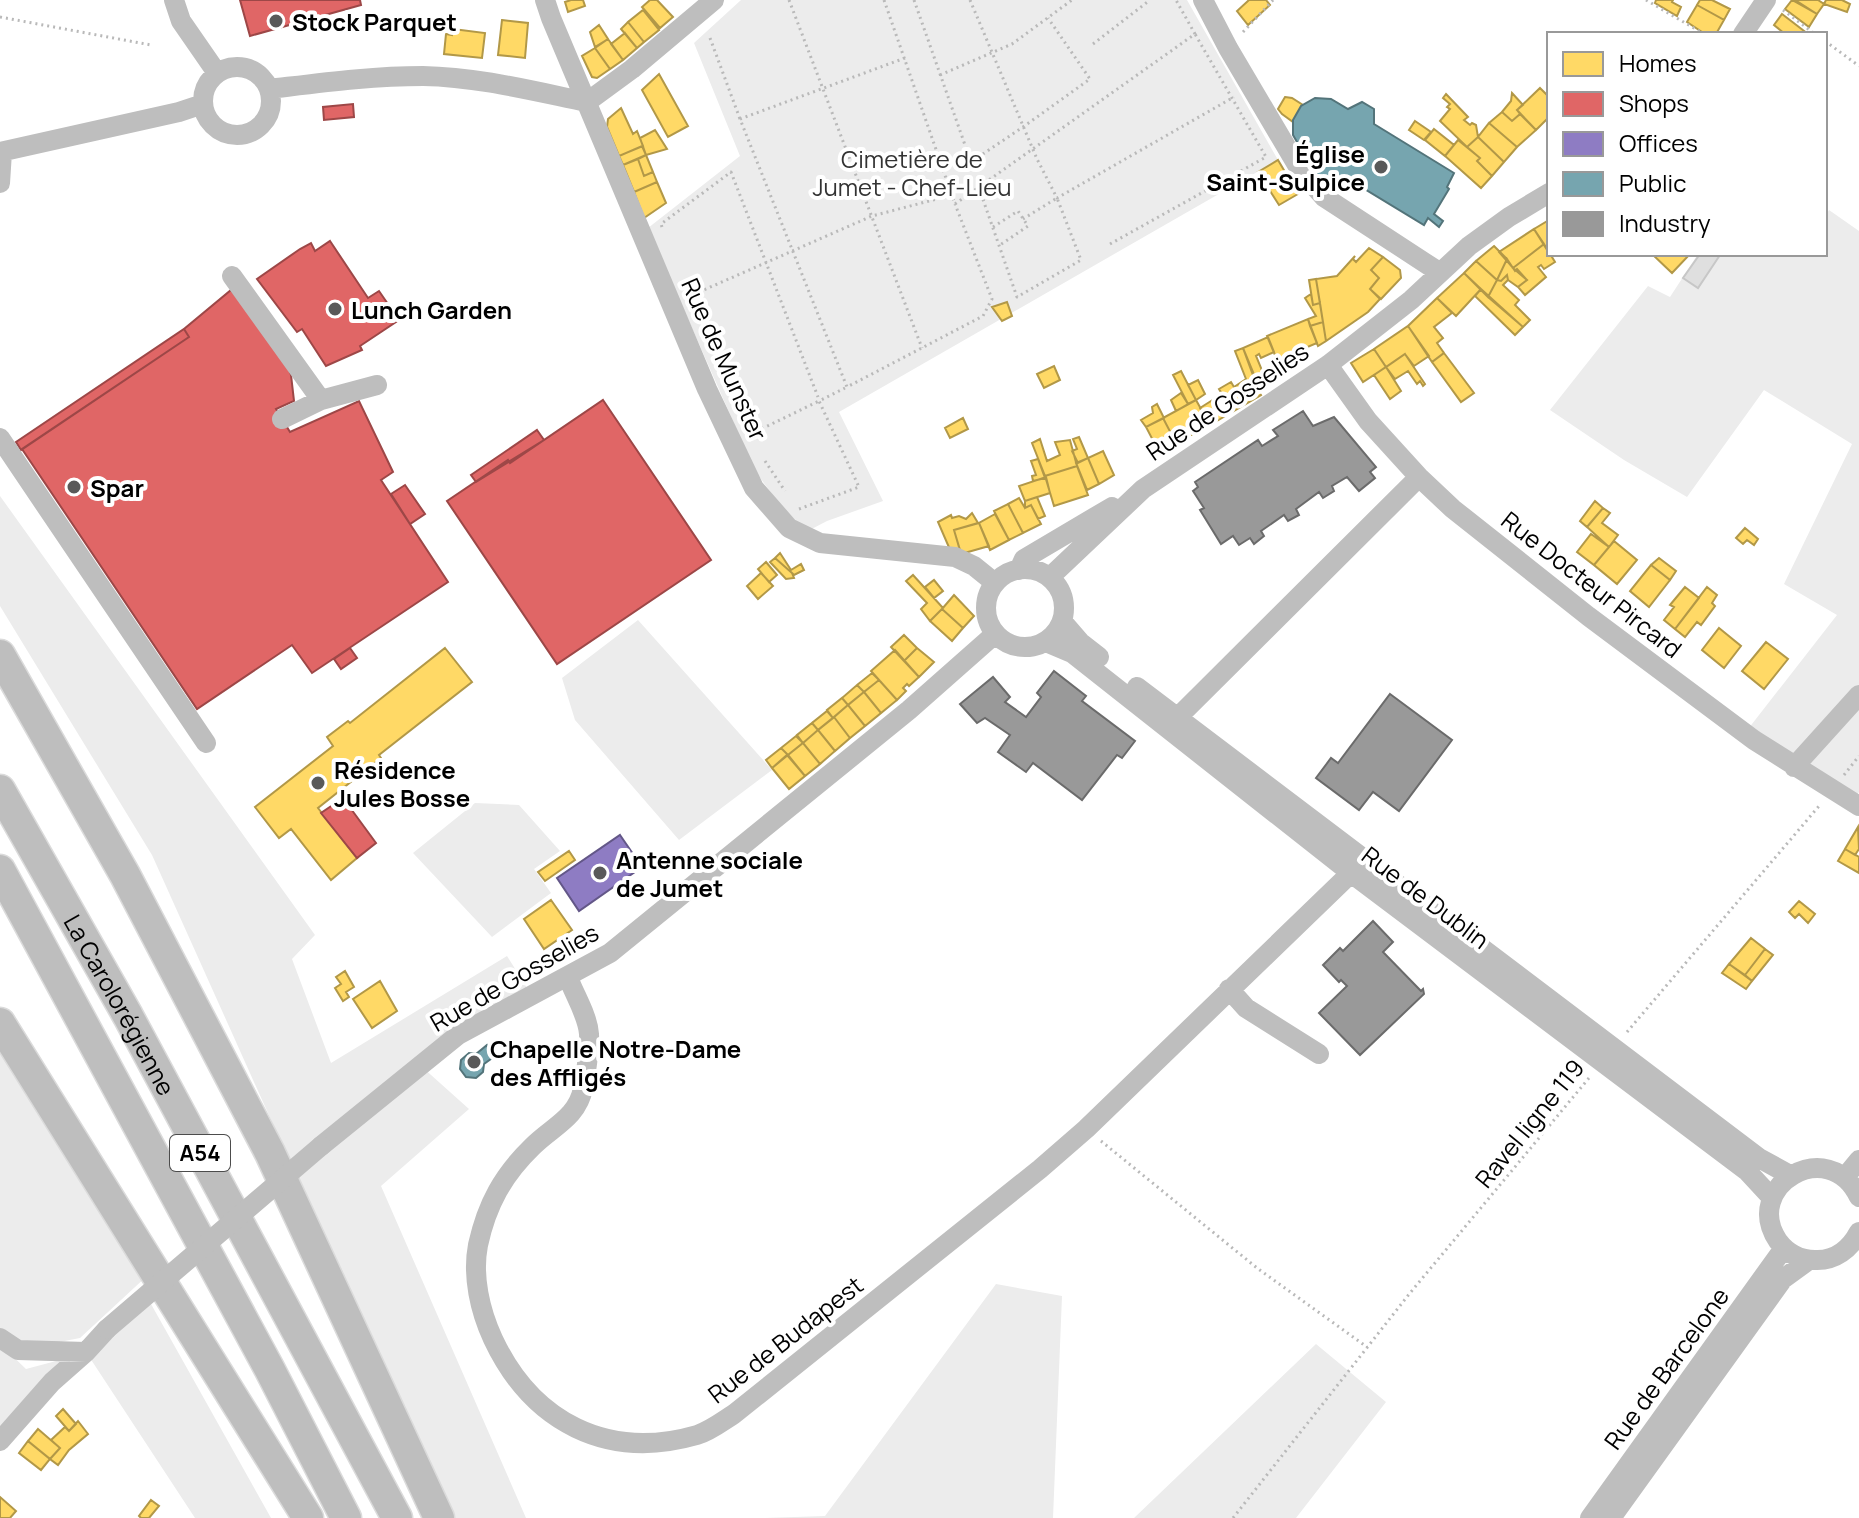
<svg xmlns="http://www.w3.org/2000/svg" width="1859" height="1518" font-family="Manrope,sans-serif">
	<rect width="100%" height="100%" fill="#fff"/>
	<path fill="#ececec" d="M741 0H1187L1278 160 839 412 883 501 827 521 802 534 755 471 648 228 740 156 694 43Z
		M1829 210 1859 231V792L1852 802 1745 733 1837 615 1784 584 1852 444 1764 390 1687 497 1624 460 1550 410 1648 286 1670 297 1698 254H1825V217Z
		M0 496 315 935 292 959 331 1063 507 956 532 996 421 1066 469 1109 381 1186 526 1518H450L152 855 0 606Z
		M638 620 772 770 679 840 575 720 562 678Z
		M475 803 519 805 560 851 534 869 551 893 492 937 413 853Z
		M0 1033 148 1275 80 1338 18 1350 0 1328Z
		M996 1284 1062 1296 1053 1518H765L825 1516Z
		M151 1304 271 1518H195L86 1352Z
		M0 1344 26 1369 75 1356 0 1441Z
		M1316 1344 1386 1402 1296 1518H1134Z"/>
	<path fill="#ffd966" stroke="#b29847" stroke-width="2" d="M571 0H583L585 6 568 12 565 2Z
		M650 0H657L673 17 660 28 642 7Z
		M1249 0H1266L1270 5 1248 25 1237 11Z
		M1656 0H1673L1672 2 1681 7 1677 16 1655 3Z
		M1700 0H1712L1730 9 1724 20 1697 5Z
		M1792 0 1817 14 1809 27 1785 9Z
		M1795 0H1818L1824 4 1817 14Z
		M1826 0H1842L1850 4 1847 12 1824 4Z
		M1697 5 1724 20 1716 34H1705L1687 22Z
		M643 10 659 30 644 42 628 22Z
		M1782 14 1808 34H1785L1774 25Z
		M502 20 528 23 525 58 498 55Z
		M628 22 644 42 637 48 621 29Z
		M599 25 608 39 595 47 590 32Z
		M453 29 485 33 482 58 444 54 446 34 452 35Z
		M625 33 637 48 623 60 611 44Z
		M608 39 623 60 610 69 595 48Z
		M595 48 610 69 597 78 592 77 582 56Z
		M659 74 688 126 668 137 642 90Z
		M1540 88 1549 97V117L1536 130 1517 110Z
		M1512 93 1523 105 1517 110 1520 114 1512 121 1502 112 1511 101Z
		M1446 94 1468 117 1464 120 1470 125 1472 123 1476 125 1478 137 1467 147 1440 121 1450 109 1447 107 1450 104 1443 98Z
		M1285 97 1292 98 1303 105 1293 122 1282 114 1278 109Z
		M621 108 633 134 637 131 643 146 619 156 607 127 608 119Z
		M1502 112 1512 121 1520 114 1536 130 1517 147 1489 123Z
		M1415 121 1431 132 1424 140 1409 130Z
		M1489 123 1517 147 1504 162 1478 137Z
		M1434 129 1454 145 1445 156 1425 140Z
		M655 130 667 149 646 155 640 138Z
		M1478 137 1504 162 1492 176 1477 161 1480 158 1467 147Z
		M1458 140 1480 158 1477 161 1492 176 1481 188 1445 156Z
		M642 146 646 155 623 165 619 156Z
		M646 155 653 172 644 176 638 159Z
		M638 159 644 176 653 172 657 182 634 192 623 165Z
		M1278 160 1298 194 1279 205 1258 172Z
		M657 182 666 203 644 218 634 192Z
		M1549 220V253L1534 229Z
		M1534 229 1544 244 1513 268 1499 252Z
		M1544 244 1555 262 1544 269 1541 265 1538 267 1546 277 1525 295 1518 287 1527 280 1513 268Z
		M1494 246 1507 259 1497 280 1476 261Z
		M1369 248 1383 257 1371 270 1379 278 1370 289 1380 299 1368 312 1326 341 1316 279 1337 276 1355 256 1353 259 1356 262Z
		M1652 254H1690L1672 273Z
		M1383 257 1400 270 1401 278 1381 299 1370 289 1379 278 1371 270Z
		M1507 259 1515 271 1517 269 1527 280 1518 287 1508 280 1507 275 1501 281 1497 280Z
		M1476 261 1497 280 1488 297 1464 273Z
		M1464 273 1481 289 1456 316 1437 298Z
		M1507 275 1508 280 1503 285 1519 300 1515 305 1530 320 1523 327 1488 297 1497 280 1501 281Z
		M1316 279 1320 303 1313 305 1309 280Z
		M1481 289 1523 327 1515 335 1475 296Z
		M1311 294 1313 305 1320 303 1323 322 1310 326 1308 319 1316 316 1305 298Z
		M1437 298 1452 313 1434 327 1443 338 1437 343 1444 353 1432 362 1408 326Z
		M1007 302 1012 316 1002 321 992 307Z
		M1308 319 1317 343 1277 360 1267 336Z
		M1323 322 1326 341 1318 346 1310 326Z
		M1408 326 1429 356 1414 366 1405 354 1386 367 1374 349Z
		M1268 337 1274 352 1261 358 1259 354 1256 356 1266 380 1257 386 1243 348Z
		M1243 348 1255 377 1252 378 1261 395 1210 425 1200 408 1222 394 1219 389 1231 382 1234 387 1246 379 1235 351Z
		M1374 349 1386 367 1363 382 1351 363Z
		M1444 353 1474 393 1461 402 1432 362Z
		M1405 354 1425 384 1423 386 1420 381 1417 384 1408 371 1395 379 1386 367Z
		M1054 366 1060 380 1044 388 1037 374Z
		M1386 367 1401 391 1390 399 1374 375Z
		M1181 371 1196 400 1188 404 1173 375Z
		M1198 380 1205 394 1196 400 1188 385Z
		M1181 393 1188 404 1176 411 1171 400Z
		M1196 400 1210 425 1176 443 1163 418Z
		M1157 404 1164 418 1146 427 1141 420 1153 413 1152 407Z
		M963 418 968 429 950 438 945 428Z
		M1163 418 1176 443 1159 452 1146 427Z
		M1079 437 1088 458 1078 463 1072 451 1077 449 1073 439Z
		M1040 439 1047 461 1060 455 1055 442 1070 440 1077 466 1045 476 1032 443Z
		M1103 451 1114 475 1099 484 1088 458Z
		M1088 458 1099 484 1087 490 1076 463Z
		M1038 459 1045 478 1033 481 1032 476 1036 475 1031 461Z
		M1077 466 1088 495 1054 506 1045 476Z
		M1046 477 1050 493 1025 501 1019 486Z
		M1037 497 1045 516 1038 519 1031 505 1025 508V501Z
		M1019 498 1025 508 1031 505 1041 524 1023 533 1008 504Z
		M1595 501 1603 508 1587 527 1580 521Z
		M1008 504 1023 533 1009 540 994 511Z
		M1603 508 1610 513 1602 523 1618 535 1609 547 1587 527Z
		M972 513 978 523 954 530 960 550 951 552 938 522 951 515 952 518 959 516 966 519Z
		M995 514 1009 540 990 550 979 523Z
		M979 523 989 546 961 554 954 530Z
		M1745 528 1758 539 1754 545 1747 540 1743 544 1736 538Z
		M1591 534 1609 547 1594 565 1577 552Z
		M1614 541 1637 560 1617 584 1594 565Z
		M780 553 791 570 801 564 804 570 794 575 792 573 775 558Z
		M775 558 792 573 794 578 786 579 770 562Z
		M1659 558 1676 571 1670 580 1651 565Z
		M766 562 777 575 769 582 758 569Z
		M1651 565 1670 580 1649 607 1630 591Z
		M761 573 773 586 758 599 747 586Z
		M913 575 943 608 930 621 921 609 927 603 906 581Z
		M934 580 943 591 934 598 925 587Z
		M1685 587 1699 598 1675 629 1664 620 1674 607 1670 605Z
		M1707 587 1717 595 1712 603 1715 606 1701 625 1697 622 1685 637 1675 629Z
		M954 595 974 616 963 628 942 609Z
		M942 609 963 628 952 641 930 621Z
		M1719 628 1741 646 1724 668 1702 650Z
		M904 635 917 648 904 661 891 647Z
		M1766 642 1788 659 1764 689 1742 671Z
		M445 648 472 682 379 755 381 758 318 808 357 858 331 880 291 829 279 838 255 807 333 746 327 737 348 721 350 723Z
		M917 648 934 662 919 677 904 661Z
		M895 650 919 677 909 686 907 684 903 688 906 691 897 700 871 671Z
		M872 673 879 680 864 692 857 685Z
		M879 680 897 700 881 713 864 692Z
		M857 685 864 692 848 705 842 698Z
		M864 692 881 713 865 726 848 705Z
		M842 698 848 705 833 718 827 710Z
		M848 705 865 726 850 738 834 717Z
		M827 711 833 718 818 730 812 723Z
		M834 717 850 738 835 751 818 730Z
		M812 723 818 730 803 743 797 735Z
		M818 730 835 751 820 764 803 743Z
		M796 736 803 743 788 755 781 748Z
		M803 743 820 764 805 776 788 755Z
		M781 748 788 755 772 768 766 760Z
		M787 755 805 776 789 789 772 768Z
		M1858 827 1859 849 1855 855 1845 849Z
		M1845 849 1859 857V873L1838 861Z
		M569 851 575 860 545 881 538 872Z
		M551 900 572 930 544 949 524 919Z
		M1799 901 1815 914 1808 923 1799 914 1795 918 1789 912Z
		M1751 938 1765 949 1745 975 1729 964Z
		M1765 949 1773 955 1752 981 1745 975Z
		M1729 964 1752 981 1746 989 1722 973Z
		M345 971 354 987 346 992 349 997 343 1001 335 988 341 984 336 977Z
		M380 981 397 1011 372 1028 353 999Z
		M63 1409 76 1424 69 1431 56 1416Z
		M78 1421 88 1434 69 1450 58 1465 50 1459 60 1448 51 1440 65 1427 69 1431Z
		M38 1429 60 1448 50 1459 28 1441Z
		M28 1441 50 1459 41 1470 19 1453Z
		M0 1497 16 1511 10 1518H0Z
		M151 1500 159 1506 149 1518H141L139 1516Z"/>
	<path fill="#e06666" stroke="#9d4747" stroke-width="2" d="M240 0H360L361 5 250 36Z
		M353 104 354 117 324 120 323 107Z
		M330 241 368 298 379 291 399 320 360 346 362 350 326 366 302 329 297 332 257 279 300 249 311 243 315 251Z
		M231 290 285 358 291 375 294 401 276 409 290 432 359 401 393 472 381 480 448 582 312 673 292 645 197 709 22 449 189 337 184 329Z
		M184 329 189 337 21 450 16 442Z
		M603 400 711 560 557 664 447 501 508 460 510 463Z
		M537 430 544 440 476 482 471 475Z
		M405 485 425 514 410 524 391 494Z
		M350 648 357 658 341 669 334 659Z
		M343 798 376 843 357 858 321 813Z"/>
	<path fill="#8e7cc3" stroke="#635788" stroke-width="2" d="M620 835 642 867 579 911 557 878Z"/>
	<path fill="#76a5af" stroke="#53747a" stroke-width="2" d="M1315 98 1331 99 1348 109 1362 102 1374 109V124L1454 173 1447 187 1449 189 1434 214 1443 221 1439 227 1428 218 1424 225 1343 176 1330 183 1317 175V160L1301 149 1293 135V120L1301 106Z
		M487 1045 495 1056 484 1064 483 1072 476 1078 466 1077 460 1069 461 1060 469 1053 476 1054Z"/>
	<path fill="#999" stroke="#6b6b6b" stroke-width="2" d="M1303 411 1313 426 1334 417 1376 467 1370 472 1375 478 1359 491 1347 477 1332 486 1334 491 1323 498 1319 492 1296 509 1299 515 1288 521 1284 515 1261 531 1264 536 1254 544 1250 538 1239 545 1233 536 1221 544 1200 510 1204 508 1193 491 1198 487 1195 482 1258 440 1262 446 1278 436 1273 430Z
		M1054 671 1086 696 1082 701 1135 741 1122 758 1117 755 1082 800 1033 763 1026 772 998 752 1010 735 985 718 977 723 960 704 993 677 1010 697 1005 702 1026 717 1041 697 1037 693Z
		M1390 694 1452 740 1399 811 1373 792 1359 810 1316 778 1331 758 1338 763Z
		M1373 921 1393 942 1383 952 1421 991 1423 989 1424 994 1360 1055 1319 1013 1347 986 1341 980 1339 982 1323 965 1340 948 1343 951Z"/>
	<path fill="#dfdfdf" stroke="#c7c7c7" stroke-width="2" d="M1700 254 1720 255 1698 288 1683 278Z"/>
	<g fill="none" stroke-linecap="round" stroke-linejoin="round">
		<defs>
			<g id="highway">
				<path d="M0 655 125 875 270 1153 439 1518"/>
				<path id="s1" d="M0 790 128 1016 397 1518"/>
				<path d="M0 870 270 1370 346 1518"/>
				<path d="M0 1023 308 1518"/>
			</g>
		</defs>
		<use href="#highway" stroke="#dbdbdb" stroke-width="33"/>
		<path stroke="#b9b9b9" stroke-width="3" stroke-dasharray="2 4" stroke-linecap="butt" d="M789 0 922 348
			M884 0 955 204 1195 34 1176 0
			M914 0 971 162 1023 127 1090 79 1048 18
			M970 0 1037 159 1057 198 1234 97
			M1646 0 1704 34
			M1783 10 1815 34
			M0 17 151 45
			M1243 32 1273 0
			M710 38 740 119
			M1825 41 1859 66
			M1093 44 1150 0
			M905 58 740 119 847 387 983 316 992 299 955 204
			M940 75 1012 44 1072 0
			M979 188 1017 297 1081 260 1057 198 1023 219
			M662 227 661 224 731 172 818 397
			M993 227 1018 211 1028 226 1000 245
			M1110 244 1266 157 1195 34
			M691 298 690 296 872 216 952 195
			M751 434 819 401
			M765 461 785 491
			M799 509 859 487 819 401 845 388
			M1844 775 1859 756
			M1627 1032 1819 806
			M1101 1141 1257 1268 1367 1347
			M1233 1518 1410 1293 1589 1078"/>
		<path stroke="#bebebe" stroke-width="20" d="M174 0 181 21 217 73
			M545 0 551 18 707 389 754 488 789 528 820 543 955 557 974 566 995 583
			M1203 0 1228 48 1300 170 1324 197 1439 272
			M1743 34 1766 0
			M203 101a34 34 0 1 1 68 0a34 34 0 1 1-68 0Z
			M269 89C320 83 371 76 423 76 478 77 533 91 587 102L632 69 714 0
			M0 152 179 112 203 104
			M0 183 2 152
			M232 276 321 400 377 385
			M1328 365 1368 421 1419 477 1453 509 1588 616 1754 740 1859 806
			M282 419 321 400
			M0 438 206 743
			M986 608a39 39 0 1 1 78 0a39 39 0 1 1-78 0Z
			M1019 570 1024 559 1112 507
			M1050 577 1143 489 1328 365 1411 300 1469 246 1509 217 1549 193
			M1062 621 1081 643 1099 657
			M1046 642 1072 653 1351 873 1747 1171 1772 1198
			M1137 687 1759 1158 1790 1175
			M1177 718 1419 477
			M1794 767 1859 695
			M568 977C574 994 588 1016 589 1034 590 1050 586 1072 583 1088 578 1117 552 1127 533 1146 503 1175 487 1204 478 1245 472 1276 480 1311 493 1339 532 1422 607 1461 697 1435 710 1431 723 1421 734 1414L1040 1169 1086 1129 1351 873
			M1229 989 1246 1008 1319 1054
			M321 1146 458 1035 610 953 909 710 995 634
			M1845 1177 1859 1160
			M1859 1197C1829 1134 1741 1186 1778 1241 1787 1253 1800 1260 1815 1260 1835 1261 1850 1249 1859 1232
			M0 1338 18 1350 86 1352
			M0 1441 52 1382 86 1352 107 1329
			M1590 1518 1784 1248
			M1611 1518 1783 1279 1809 1260"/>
		<use href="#highway" stroke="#bebebe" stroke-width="30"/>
		<path stroke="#bebebe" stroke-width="20" d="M107 1329 321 1146"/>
	</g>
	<g fill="#595959" stroke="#fff" stroke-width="3">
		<circle cx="276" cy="21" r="8"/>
		<circle cx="1381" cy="167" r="8"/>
		<circle cx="335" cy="309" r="8"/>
		<circle cx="74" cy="487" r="8"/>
		<circle cx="318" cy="783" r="8"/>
		<circle cx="600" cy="873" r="8"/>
		<circle cx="474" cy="1062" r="8"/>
	</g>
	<g text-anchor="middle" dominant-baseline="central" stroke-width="8" stroke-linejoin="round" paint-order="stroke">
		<rect fill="#fff" stroke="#4c4c4c" stroke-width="2" x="170" y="1135" width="60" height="36" rx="6"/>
		<g font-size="22" font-weight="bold" fill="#000">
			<text x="200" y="1153">A54</text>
		</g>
		<g font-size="24" font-weight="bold" fill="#000" stroke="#fff" text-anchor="start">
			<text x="292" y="21">Stock Parquet</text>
			<text x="1365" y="153" text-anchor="end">Église<tspan x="1365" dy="28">Saint-Sulpice</tspan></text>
			<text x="351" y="309">Lunch Garden</text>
			<text x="90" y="487">Spar</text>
			<text x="334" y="769">Résidence<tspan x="334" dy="28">Jules Bosse</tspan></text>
			<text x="616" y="859">Antenne sociale<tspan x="616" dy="28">de Jumet</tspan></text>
			<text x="490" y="1048">Chapelle Notre-Dame<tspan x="490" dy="28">des Affligés</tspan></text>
		</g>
		<g font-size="24" fill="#333" stroke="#fff">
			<text x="912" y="158">Cimetière de<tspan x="912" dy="28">Jumet - Chef-Lieu</tspan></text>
		</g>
		<g font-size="24" fill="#000" stroke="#fff">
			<text transform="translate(725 359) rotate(66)">Rue de Munster</text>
			<text transform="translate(1227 401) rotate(-34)">Rue de Gosselies</text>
			<text transform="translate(1592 584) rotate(38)">Rue Docteur Pircard</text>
			<text transform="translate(1426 897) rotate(37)">Rue de Dublin</text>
			<text transform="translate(514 977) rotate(-30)">Rue de Gosselies</text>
			<text stroke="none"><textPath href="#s1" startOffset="246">La Carolorégienne</textPath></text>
			<text transform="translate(1529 1123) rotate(-51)">Ravel ligne 119</text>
			<text transform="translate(785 1339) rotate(-38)">Rue de Budapest</text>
			<text transform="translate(1666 1368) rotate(-54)">Rue de Barcelone</text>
		</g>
	</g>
	<rect x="1547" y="32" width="280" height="224" fill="#ffffff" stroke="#999999" stroke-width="2"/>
	<rect x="1563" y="52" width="40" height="24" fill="#ffd966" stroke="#999999" stroke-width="2"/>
	<text x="1619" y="72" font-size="24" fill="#000000">Homes</text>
	<rect x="1563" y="92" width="40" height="24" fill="#e06666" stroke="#999999" stroke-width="2"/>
	<text x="1619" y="112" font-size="24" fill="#000000">Shops</text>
	<rect x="1563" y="132" width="40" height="24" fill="#8e7cc3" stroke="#999999" stroke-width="2"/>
	<text x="1619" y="152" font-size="24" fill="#000000">Offices</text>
	<rect x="1563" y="172" width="40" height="24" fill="#76a5af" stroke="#999999" stroke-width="2"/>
	<text x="1619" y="192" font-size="24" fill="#000000">Public</text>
	<rect x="1563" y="212" width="40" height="24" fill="#999999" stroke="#999999" stroke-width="2"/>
	<text x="1619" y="232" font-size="24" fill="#000000">Industry</text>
</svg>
